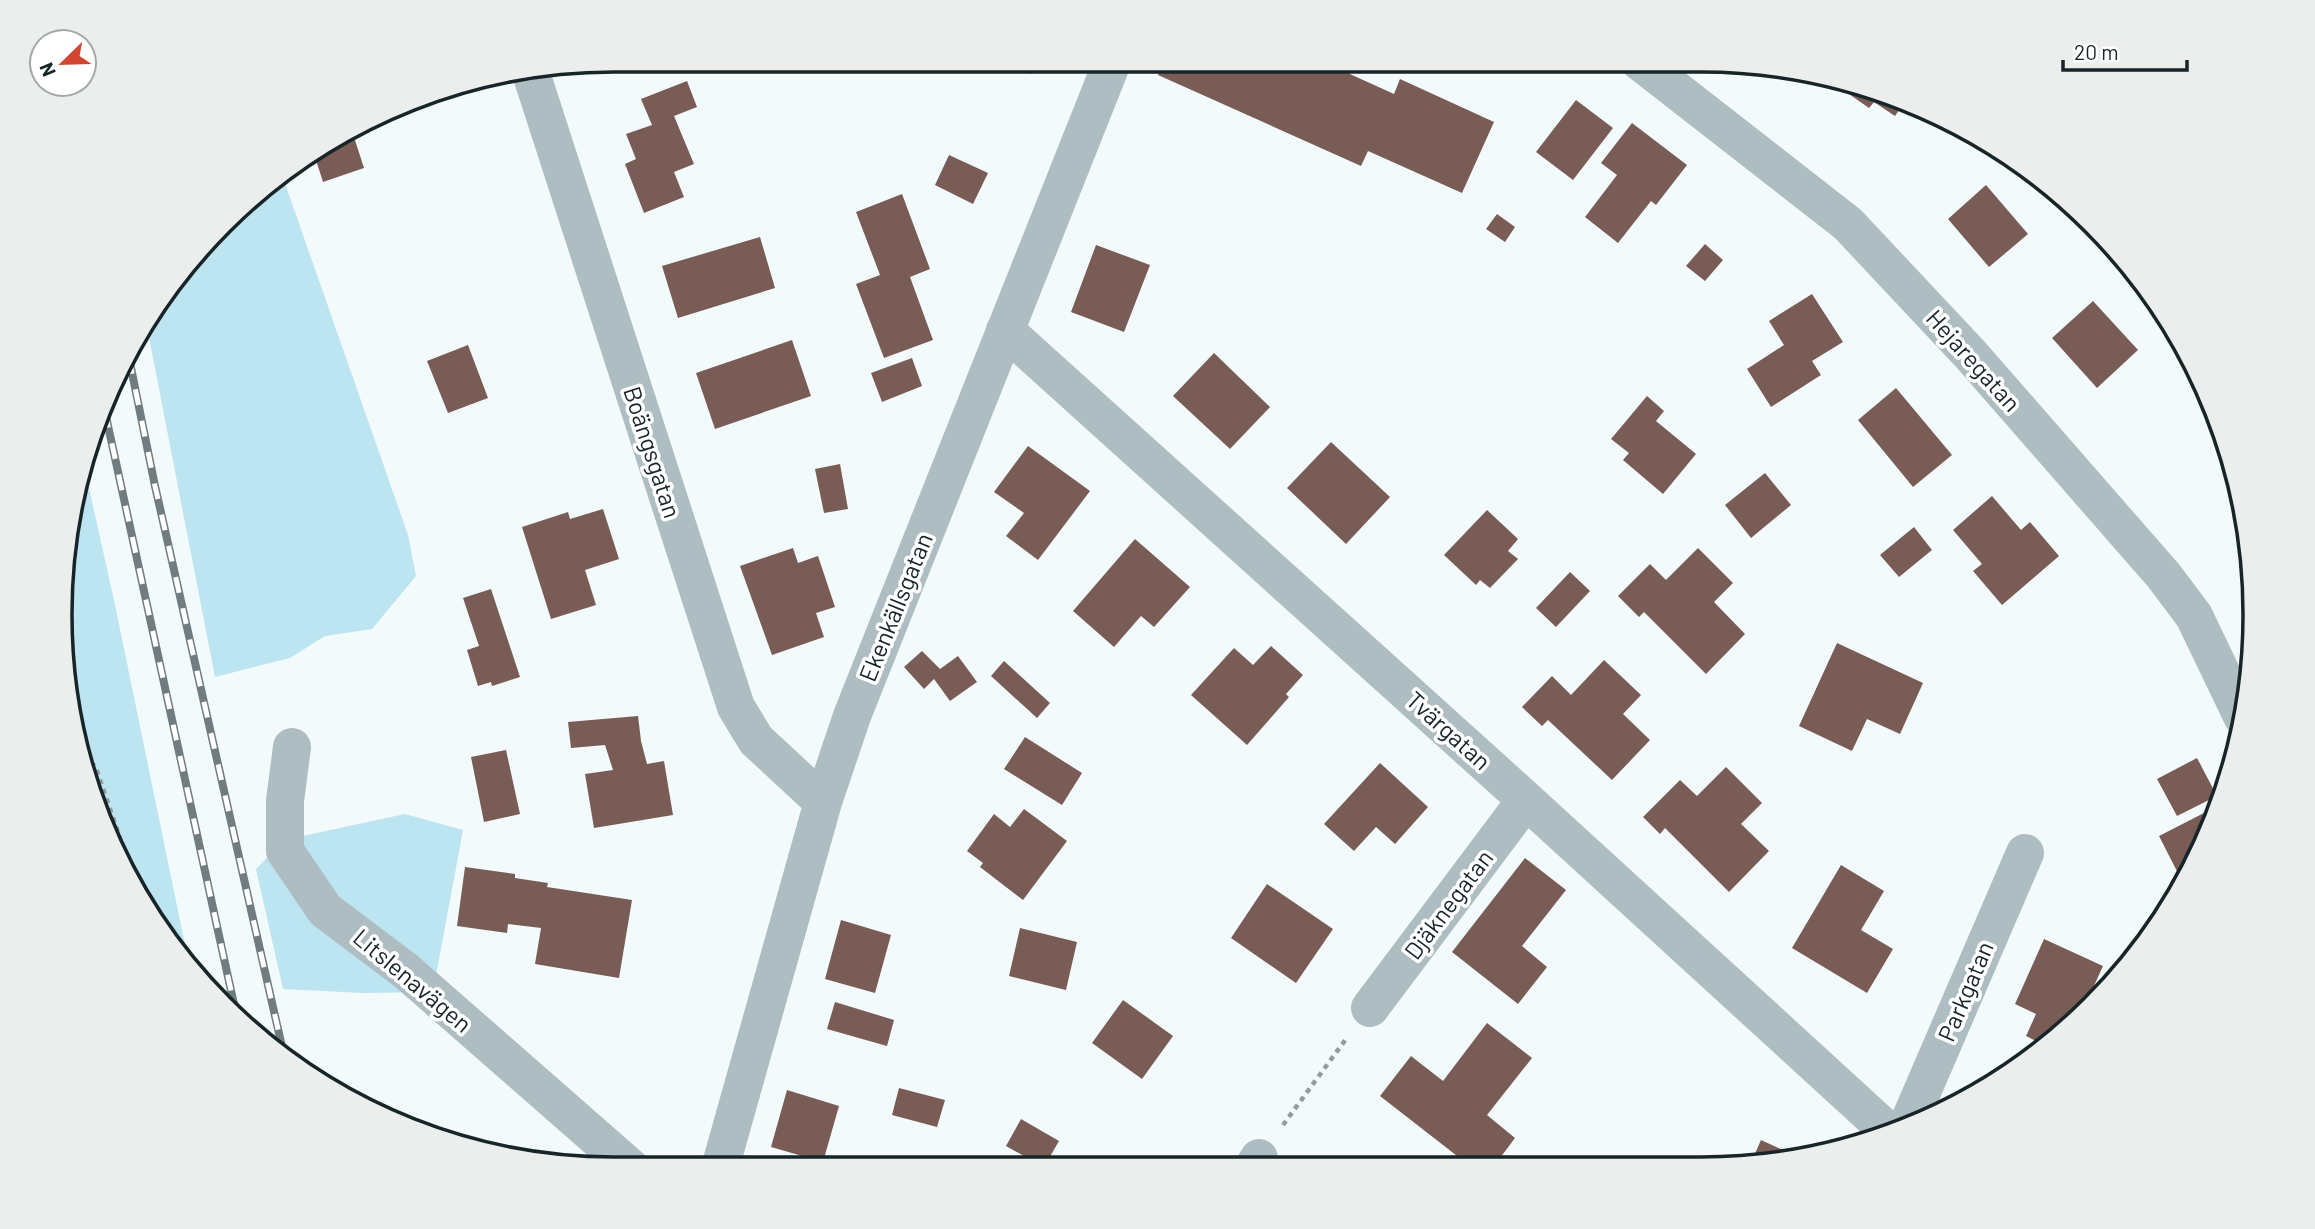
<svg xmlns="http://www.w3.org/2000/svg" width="2315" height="1229" font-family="Barlow,sans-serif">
	<rect width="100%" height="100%" fill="#f2fafc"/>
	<path fill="#bce4f1" d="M281 172 408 535 416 576 372 629 325 636 290 658 215 677 146 322 153 306Z
		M83 461 115 605 190 969 102 827 61 651 78 471Z
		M405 814 463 830 433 992 363 993 283 989 256 869 284 840Z"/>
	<path fill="#7a5c56" d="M1003 60H1038L1030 74Z
		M1164 60H1319L1394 94 1400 79 1494 122 1462 193 1368 151 1361 166 1158 75Z
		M687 81 697 107 674 116 694 164 674 172 684 197 644 213 625 164 636 159 626 134 652 125 641 99Z
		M1851 81 1905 101 1895 116 1874 102 1869 108 1849 94 1853 88 1849 84Z
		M1576 100 1613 128 1573 180 1536 152Z
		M1632 123 1687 165 1656 205 1651 201 1618 243 1585 217 1617 175 1601 163Z
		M353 134 364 168 323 182 314 154Z
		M949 155 988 173 973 204 935 185Z
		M1986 185 2028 234 1989 267 1948 219Z
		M902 194 930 269 910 277 933 340 884 358 856 284 880 275 856 212Z
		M1497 214 1515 227 1505 242 1486 229Z
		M760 237 775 288 678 318 662 266Z
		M1705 244 1723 260 1705 281 1686 266Z
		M1096 245 1150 265 1124 332 1071 312Z
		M1812 294 1843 342 1812 361 1821 375 1771 407 1747 369 1784 345 1769 321Z
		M2093 301 2138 350 2097 388 2052 338Z
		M792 340 811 396 715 429 696 373Z
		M468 345 488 398 448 413 427 361Z
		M1214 353 1270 407 1230 449 1173 396Z
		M912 358 922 386 882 402 871 373Z
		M1896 388 1952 455 1913 487 1858 420Z
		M1647 396 1664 411 1656 421 1696 454 1663 494 1623 460 1629 453 1611 439Z
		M1331 442 1390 497 1346 544 1287 488Z
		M1028 446 1090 491 1038 560 1006 536 1024 513 994 492Z
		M840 464 848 509 824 513 815 469Z
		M1765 473 1791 505 1751 538 1725 505Z
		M1992 496 2021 530 2030 522 2059 556 2002 605 1973 571 1982 564 1953 530Z
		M603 509 619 559 585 570 596 605 551 619 522 527 568 512 570 519Z
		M1487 510 1518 539 1508 551 1518 559 1490 588 1480 580 1476 585 1444 555Z
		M1914 527 1932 550 1899 577 1880 555Z
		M1135 539 1190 587 1154 627 1141 616 1114 647 1073 611Z
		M793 548 798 563 818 556 835 607 816 613 824 637 772 655 740 566Z
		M1698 548 1733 583 1714 602 1745 634 1706 674 1644 612 1639 617 1618 596 1650 564 1666 580Z
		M1570 572 1590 591 1556 627 1536 608Z
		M491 589 520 677 492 686 491 682 478 686 467 650 479 646 463 598Z
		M1837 643 1923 683 1900 734 1867 719 1852 751 1799 726Z
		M1271 646 1303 675 1286 694 1289 697 1247 745 1191 695 1234 648 1253 665Z
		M922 651 940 669 958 656 977 682 950 701 934 679 924 689 904 667Z
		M1604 660 1641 695 1623 714 1650 740 1612 780 1548 720 1542 726 1522 707 1552 676 1571 695Z
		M1004 661 1050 703 1037 718 991 676Z
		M638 716 641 741 647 764 664 761 673 815 594 828 585 774 613 770 605 745 571 748 568 722Z
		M1025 737 1082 773 1062 805 1004 769Z
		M506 750 520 814 484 822 471 757Z
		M2197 758 2217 796 2177 816 2157 779Z
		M1380 763 1428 807 1395 844 1376 827 1354 851 1324 824Z
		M1726 767 1762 803 1741 824 1769 851 1729 892 1665 828 1660 834 1643 817 1680 780 1697 796Z
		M1024 809 1067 841 1023 900 980 867 983 863 967 851 994 814 1010 827Z
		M2204 813 2211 826 2198 860 2183 883 2159 836Z
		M1525 858 1566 890 1522 946 1547 967 1518 1004 1452 952Z
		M1841 865 1884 891 1861 930 1893 949 1867 993 1792 948Z
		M465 867 515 874V878L548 883 547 887 632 900 619 978 535 964 541 928 508 924 507 933 457 926Z
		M1267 884 1333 929 1296 983 1231 938Z
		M841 920 891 935 875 993 825 979Z
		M1020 928 1077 942 1066 990 1009 976Z
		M2044 939 2103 966 2082 1012 2044 1045 2026 1036 2036 1014 2015 1004Z
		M1123 1000 1173 1036 1142 1079 1092 1043Z
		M835 1002 894 1020 887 1046 827 1029Z
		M1487 1023 1532 1058 1487 1115 1515 1138 1494 1166H1470L1380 1096 1411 1056 1443 1081Z
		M1975 1083 1987 1088 1970 1097Z
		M899 1088 945 1100 937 1127 892 1115Z
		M787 1090 839 1106 823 1162 771 1147Z
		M1021 1119 1059 1141 1044 1167 1006 1146Z
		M1761 1140 1800 1158 1773 1165H1750Z"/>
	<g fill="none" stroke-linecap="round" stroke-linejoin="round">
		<path stroke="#919c9f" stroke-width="4.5" stroke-dasharray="5 5" stroke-linecap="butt" d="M85 754 96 768 134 879
			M1283 1125 1346 1039"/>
		<path stroke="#aebdc2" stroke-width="38" d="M1639 61 1848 224 1970 354 2164 576 2194 616 2243 718
			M531 73 736 707 756 740 823 802
			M1005 330 1526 800 1890 1133
			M292 747 285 801V851L325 910 406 971 631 1168
			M1370 1008 1526 800
			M1906 1129 2025 853
			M1254 1166 1259 1158
			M720 1168 823 802 852 716 1113 60"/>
		<defs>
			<path id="rail" d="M129 358 155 486 285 1060
				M105 412 237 1018"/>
		</defs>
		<use href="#rail" stroke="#707c7f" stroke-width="8"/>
		<use href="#rail" stroke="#fff" stroke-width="5" stroke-dasharray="16" stroke-linecap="butt"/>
	</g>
	<g text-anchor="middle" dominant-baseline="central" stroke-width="7" stroke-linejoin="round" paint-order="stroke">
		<g font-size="24" fill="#172529" stroke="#fff">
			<text transform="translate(1974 360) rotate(48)">Hejaregatan</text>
			<text transform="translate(653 452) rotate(72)">Boängsgatan</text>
			<text transform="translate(895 607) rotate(-68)">Ekenkällsgatan</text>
			<text transform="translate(1449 730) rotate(42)">Tvärgatan</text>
			<text transform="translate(1448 904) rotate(-53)">Djäknegatan</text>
			<text transform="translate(413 980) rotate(40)">Litslenavägen</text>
			<text transform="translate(1965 991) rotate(-67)">Parkgatan</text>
		</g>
	</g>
	<path d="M0 0H2315V1229H0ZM614 72H1701A542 542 0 0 1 2243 614V615A542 542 0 0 1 1701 1157H614A542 542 0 0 1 72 615V614A542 542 0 0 1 614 72Z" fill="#eceeee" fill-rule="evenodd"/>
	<path fill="none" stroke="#172529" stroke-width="3.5" d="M614 72H1701A542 542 0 0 1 2243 614V615A542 542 0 0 1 1701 1157H614A542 542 0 0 1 72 615V614A542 542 0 0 1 614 72Z"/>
	<g transform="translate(63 63) rotate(247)"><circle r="33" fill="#ffffff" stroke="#a2a8a9" stroke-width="2"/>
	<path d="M0-5L12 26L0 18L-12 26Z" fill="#d24631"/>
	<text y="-10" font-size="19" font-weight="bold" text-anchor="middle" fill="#172529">N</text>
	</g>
	<path d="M2063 60v10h124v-10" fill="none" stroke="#172529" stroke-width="3.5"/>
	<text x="2074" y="60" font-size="21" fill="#172529" stroke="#ffffff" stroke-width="5" paint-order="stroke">20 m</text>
</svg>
